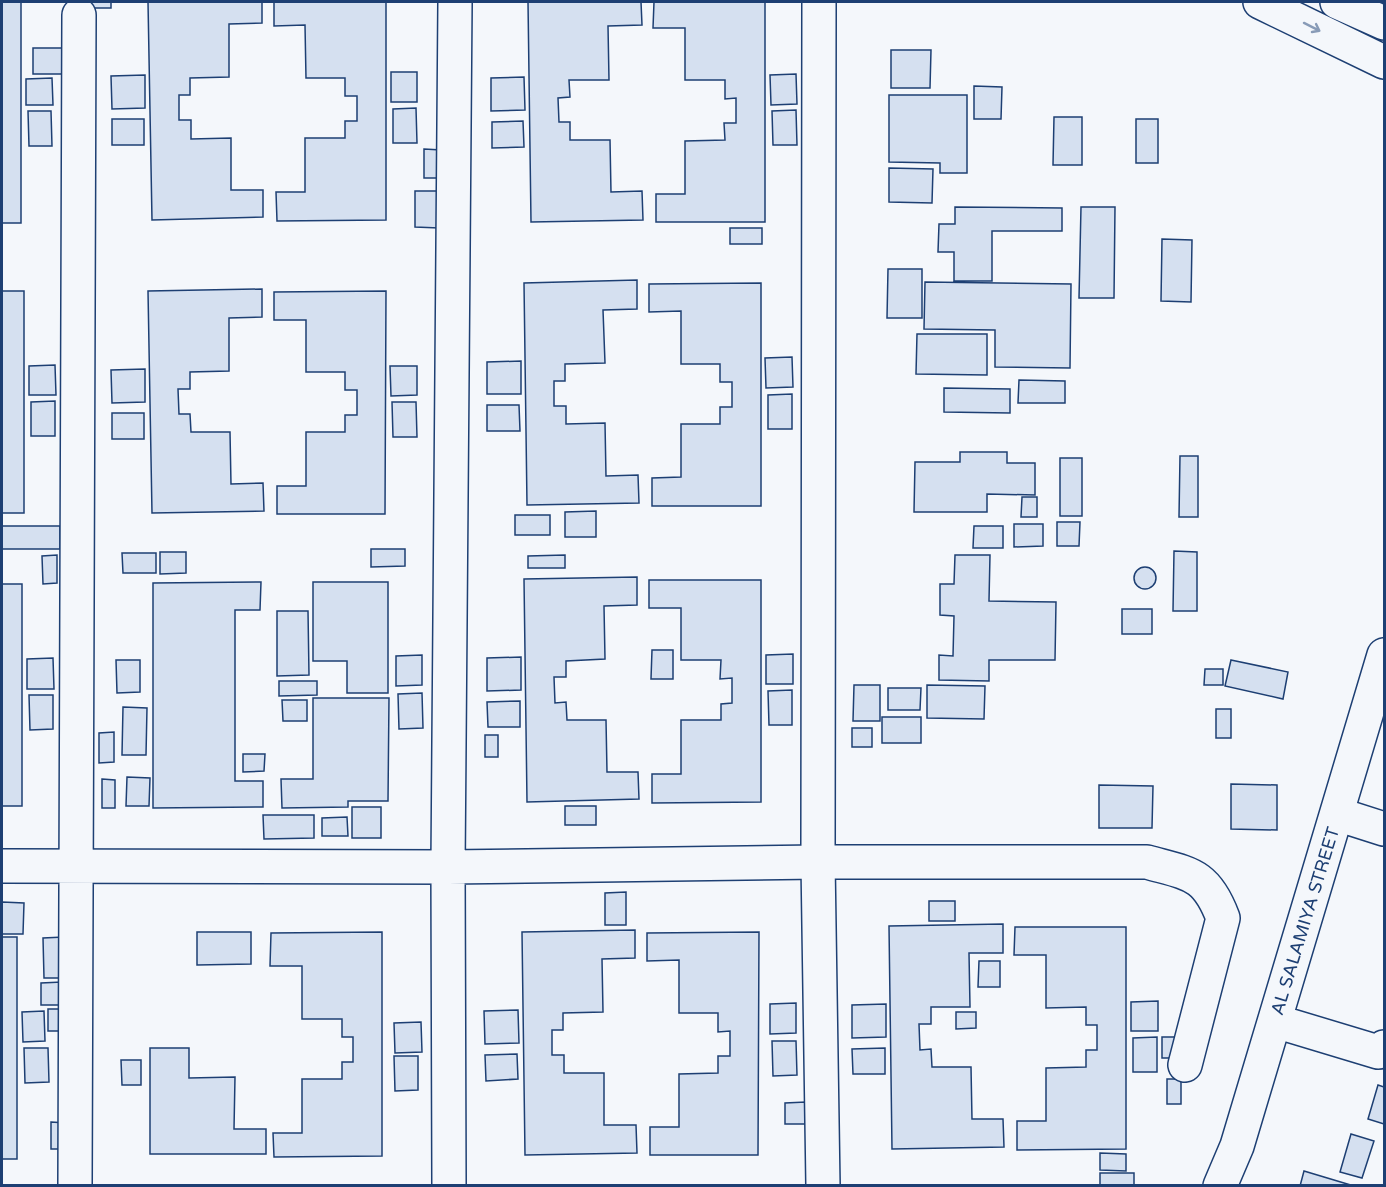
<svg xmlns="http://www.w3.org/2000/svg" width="1386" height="1187" font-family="'Varela Round',sans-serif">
	<rect width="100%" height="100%" fill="#f4f7fb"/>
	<path fill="#d5e0f0" stroke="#1d3f73" stroke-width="1.5" d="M2 2H21V223H2Z
		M82 2H111V8H82Z
		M148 2H262V23L229 24V77L190 78V95H179V120H191V139L231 138V190H263V217L152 220Z
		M274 2H386V220L277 221 276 192H305V138H345V121H357V96H345V78H306L305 25 274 26Z
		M528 2H641L642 25 608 26 609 80H569L570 97 558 98 559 122H570V140H610L611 192 642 191 643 220 531 222Z
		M654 2H765V222H656V194H685V141L725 140 724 123H736V98L725 99V80H685V28H653Z
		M33 48H71V74H33Z
		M891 50H931L930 88H891Z
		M391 72H417V102H391Z
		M796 74 797 104 771 105 770 75Z
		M145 75V108L112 109 111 76Z
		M524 77 525 110 491 111V78Z
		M52 78 53 105H26V79Z
		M974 86 1002 87 1001 119H974Z
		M889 95H967V173H940V163L889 162Z
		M416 108 417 143H393V109Z
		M796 110 797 145H773L772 111Z
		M28 111H51L52 146H29Z
		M1054 117H1082V165H1053Z
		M112 119H144V145H112Z
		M1136 119H1158V163H1136Z
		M523 121 524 147 492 148V122Z
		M424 149 441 150V178H424Z
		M889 168 933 169 932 203 889 202Z
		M415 191H439V228L415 227Z
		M955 207 1062 208V231H992V281H954V252H938L939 224H955Z
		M1081 207H1115L1114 298H1079Z
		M730 228H762V244H730Z
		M1162 239 1192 240 1191 302 1161 301Z
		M888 269H922V318H887Z
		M637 280V309L603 310 605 363 565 364V381H554V406H566V424L605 423 606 476 638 475 639 503 527 505 524 283Z
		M925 282 1071 284 1070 368 995 367V330L924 329Z
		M761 283V506H652V478L681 477V424H720V407H732V382H720V364H681V311L649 312V284Z
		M262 289V317L229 318V371L190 372V389H178L179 414H190L191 432H230L231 484 263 483 264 511 152 513 148 291Z
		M2 291H24V513H2Z
		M386 291 385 514H277V486H306V432H345V415H357V390H345V372H306V320H274V292Z
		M917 334H987V375L916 374Z
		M792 357 793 387 766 388 765 358Z
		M521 361V394H487V362Z
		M55 365 56 395H29V366Z
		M390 366H417V395L391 396Z
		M145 369V402L112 403 111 370Z
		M1019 380 1065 381V403H1018Z
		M944 388 1010 389V413L944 412Z
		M792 394V429H768V395Z
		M55 401V436H31V402Z
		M392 402H416L417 437H393Z
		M487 405H519L520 431H487Z
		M112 413H144V439H112Z
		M960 452H1007V463H1035V495L987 494V512H914L915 462H960Z
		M1180 456H1198V517H1179Z
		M1060 458H1082V516H1060Z
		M1022 497H1037V517H1021Z
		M596 511V537H565V512Z
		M515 515H550V535H515Z
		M1057 522H1080L1079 546H1057Z
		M1014 524H1043V546L1014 547Z
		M2 526H60V549H2Z
		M974 526H1003V548H973Z
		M371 549H405V566L371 567Z
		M1174 551 1197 552V611H1173Z
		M160 552H186V573L160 574Z
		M122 553H156V573H123Z
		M57 555V583L43 584 42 556Z
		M565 555V568H528V556Z
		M955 555H990L989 601 1056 602 1055 660H989V681L939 680V655L953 656 954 616 940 615V584H954Z
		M1134 578a11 11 0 1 1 22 0a11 11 0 1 1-22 0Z
		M637 577V605L604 606 605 659 566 661V677H554L555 703 566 702 567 720H606L607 772H638L639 799 527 802 524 579Z
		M649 580H761V802L652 803V774H681V720H721V704L732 703V678L720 679 721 660H681V608H649Z
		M261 582 260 610H235V781H263V807L153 808V583Z
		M313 582H388V693H347V661H313Z
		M2 584H22V806H2Z
		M1122 609H1152V634H1122Z
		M277 611H308L309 675 277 676Z
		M652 650H673V679H651Z
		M793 654V684H766V655Z
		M422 655V685L396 686V656Z
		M521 657V690L487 691V658Z
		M53 658 54 689H27V659Z
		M116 660H140V692L117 693Z
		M1231 660 1288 672 1283 699 1225 686Z
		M1205 669H1223V685H1204Z
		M279 681H317V695L279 696Z
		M854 685H880V721H853Z
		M927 685 985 686 984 719 927 718Z
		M888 688H921L920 710H888Z
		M792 690V725H769L768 691Z
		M422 693 423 728 399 729 398 694Z
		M29 695H53V729L30 730Z
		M313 698H389L388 801H348V807L282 808 281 779H313Z
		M282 700H307V721H283Z
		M520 701V727H488L487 702Z
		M123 707 147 708 146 755H122Z
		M1216 709H1231V738H1216Z
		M882 717H921V743H882Z
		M852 728H872V747H852Z
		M114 732V762L99 763V733Z
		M485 735H498V757H485Z
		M243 754H265L264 771 243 772Z
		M127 777 150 778 149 806H126Z
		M102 779 115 780V808H102Z
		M1231 784 1277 785V830L1231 829Z
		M1099 785 1153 786 1152 828H1099Z
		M565 806H596V825H565Z
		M352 807H381V838H352Z
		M263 815H314V838L264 839Z
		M347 817 348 836H322V818Z
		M626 892V925H605V893Z
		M929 901H955V921H929Z
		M2 902 24 903 23 934H2Z
		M1003 924V953H969L970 1007H931V1024H919L920 1050 931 1049 932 1067H971L972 1119H1003L1004 1147 892 1149 889 926Z
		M1015 927H1126V1149L1017 1150V1121H1046V1068L1086 1067V1050H1097V1025H1086V1007L1046 1008V955H1014Z
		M635 930V958L602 959 603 1012 563 1013V1030H552V1055H564V1073H604V1125H636L637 1153 525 1155 522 932Z
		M197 932H251V964L197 965Z
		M382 932V1156L274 1157 273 1133H302V1079H342V1062H353V1037H342V1019H302V966H270L271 933Z
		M759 932 758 1155H650V1127H679V1074L718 1073V1056H730V1031L718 1032V1013H679V960L647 961V933Z
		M2 937H17V1159H2Z
		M64 937V978H44L43 938Z
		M979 961H1000V987H978Z
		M62 982V1005H41V983Z
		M1158 1001V1031H1131V1002Z
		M796 1003V1033L770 1034V1004Z
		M886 1004V1037L852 1038V1005Z
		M48 1009H62V1031H48Z
		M518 1010 519 1043 485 1044 484 1011Z
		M44 1011 45 1041 23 1042 22 1012Z
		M956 1012H976V1028L956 1029Z
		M421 1022 422 1052 395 1053 394 1023Z
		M1157 1037V1072H1133V1038Z
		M1162 1037H1182V1058H1162Z
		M772 1041H796L797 1075 773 1076Z
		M24 1048H48L49 1082 25 1083Z
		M150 1048H189V1078L235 1077 234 1129H266V1154H150Z
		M885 1048V1074H853L852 1049Z
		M517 1054 518 1079 486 1081 485 1055Z
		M394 1056H418V1090L395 1091Z
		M121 1060H141V1085H122Z
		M1167 1079H1181V1104H1167Z
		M1378 1085 1384 1087V1124L1368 1119Z
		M806 1102V1124H785V1103Z
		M51 1122 66 1123 67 1149H51Z
		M1351 1134 1374 1141 1362 1178 1340 1172Z
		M1100 1153 1126 1154V1171L1100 1170Z
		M1304 1171 1354 1186H1300Z
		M1100 1173H1134V1186H1100Z"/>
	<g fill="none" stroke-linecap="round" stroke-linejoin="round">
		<defs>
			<path id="minor" d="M819 2 818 862 823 1186
				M1260 2 1384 62
				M1337 2 1384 23
				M1337 814 1384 829
				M2 866 448 867 818 862H1147C1190 874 1206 873 1223 918L1185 1065
				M1275 1021 1378 1052 1384 1047
				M75 1186 79 15
				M449 1186 448 867 455 2
				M1220 1186 1237 1146 1384 655"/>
		</defs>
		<use href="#minor" stroke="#1d3f73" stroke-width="36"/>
		<use href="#minor" stroke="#f4f7fb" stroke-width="33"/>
	</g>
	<defs><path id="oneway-shaft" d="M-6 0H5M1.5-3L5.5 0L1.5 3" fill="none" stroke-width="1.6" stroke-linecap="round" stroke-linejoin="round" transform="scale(1.5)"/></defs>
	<use stroke="#889bb7" href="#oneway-shaft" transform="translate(1312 27) rotate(27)"/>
	<g text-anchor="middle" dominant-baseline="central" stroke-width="4.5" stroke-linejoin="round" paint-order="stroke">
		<g font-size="18" fill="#1d3f73" stroke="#f4f7fb">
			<text transform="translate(1305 921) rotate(-73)">AL SALAMIYA STREET</text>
		</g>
	</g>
	<rect width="1386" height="1187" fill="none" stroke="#1d3f73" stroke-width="6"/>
</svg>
